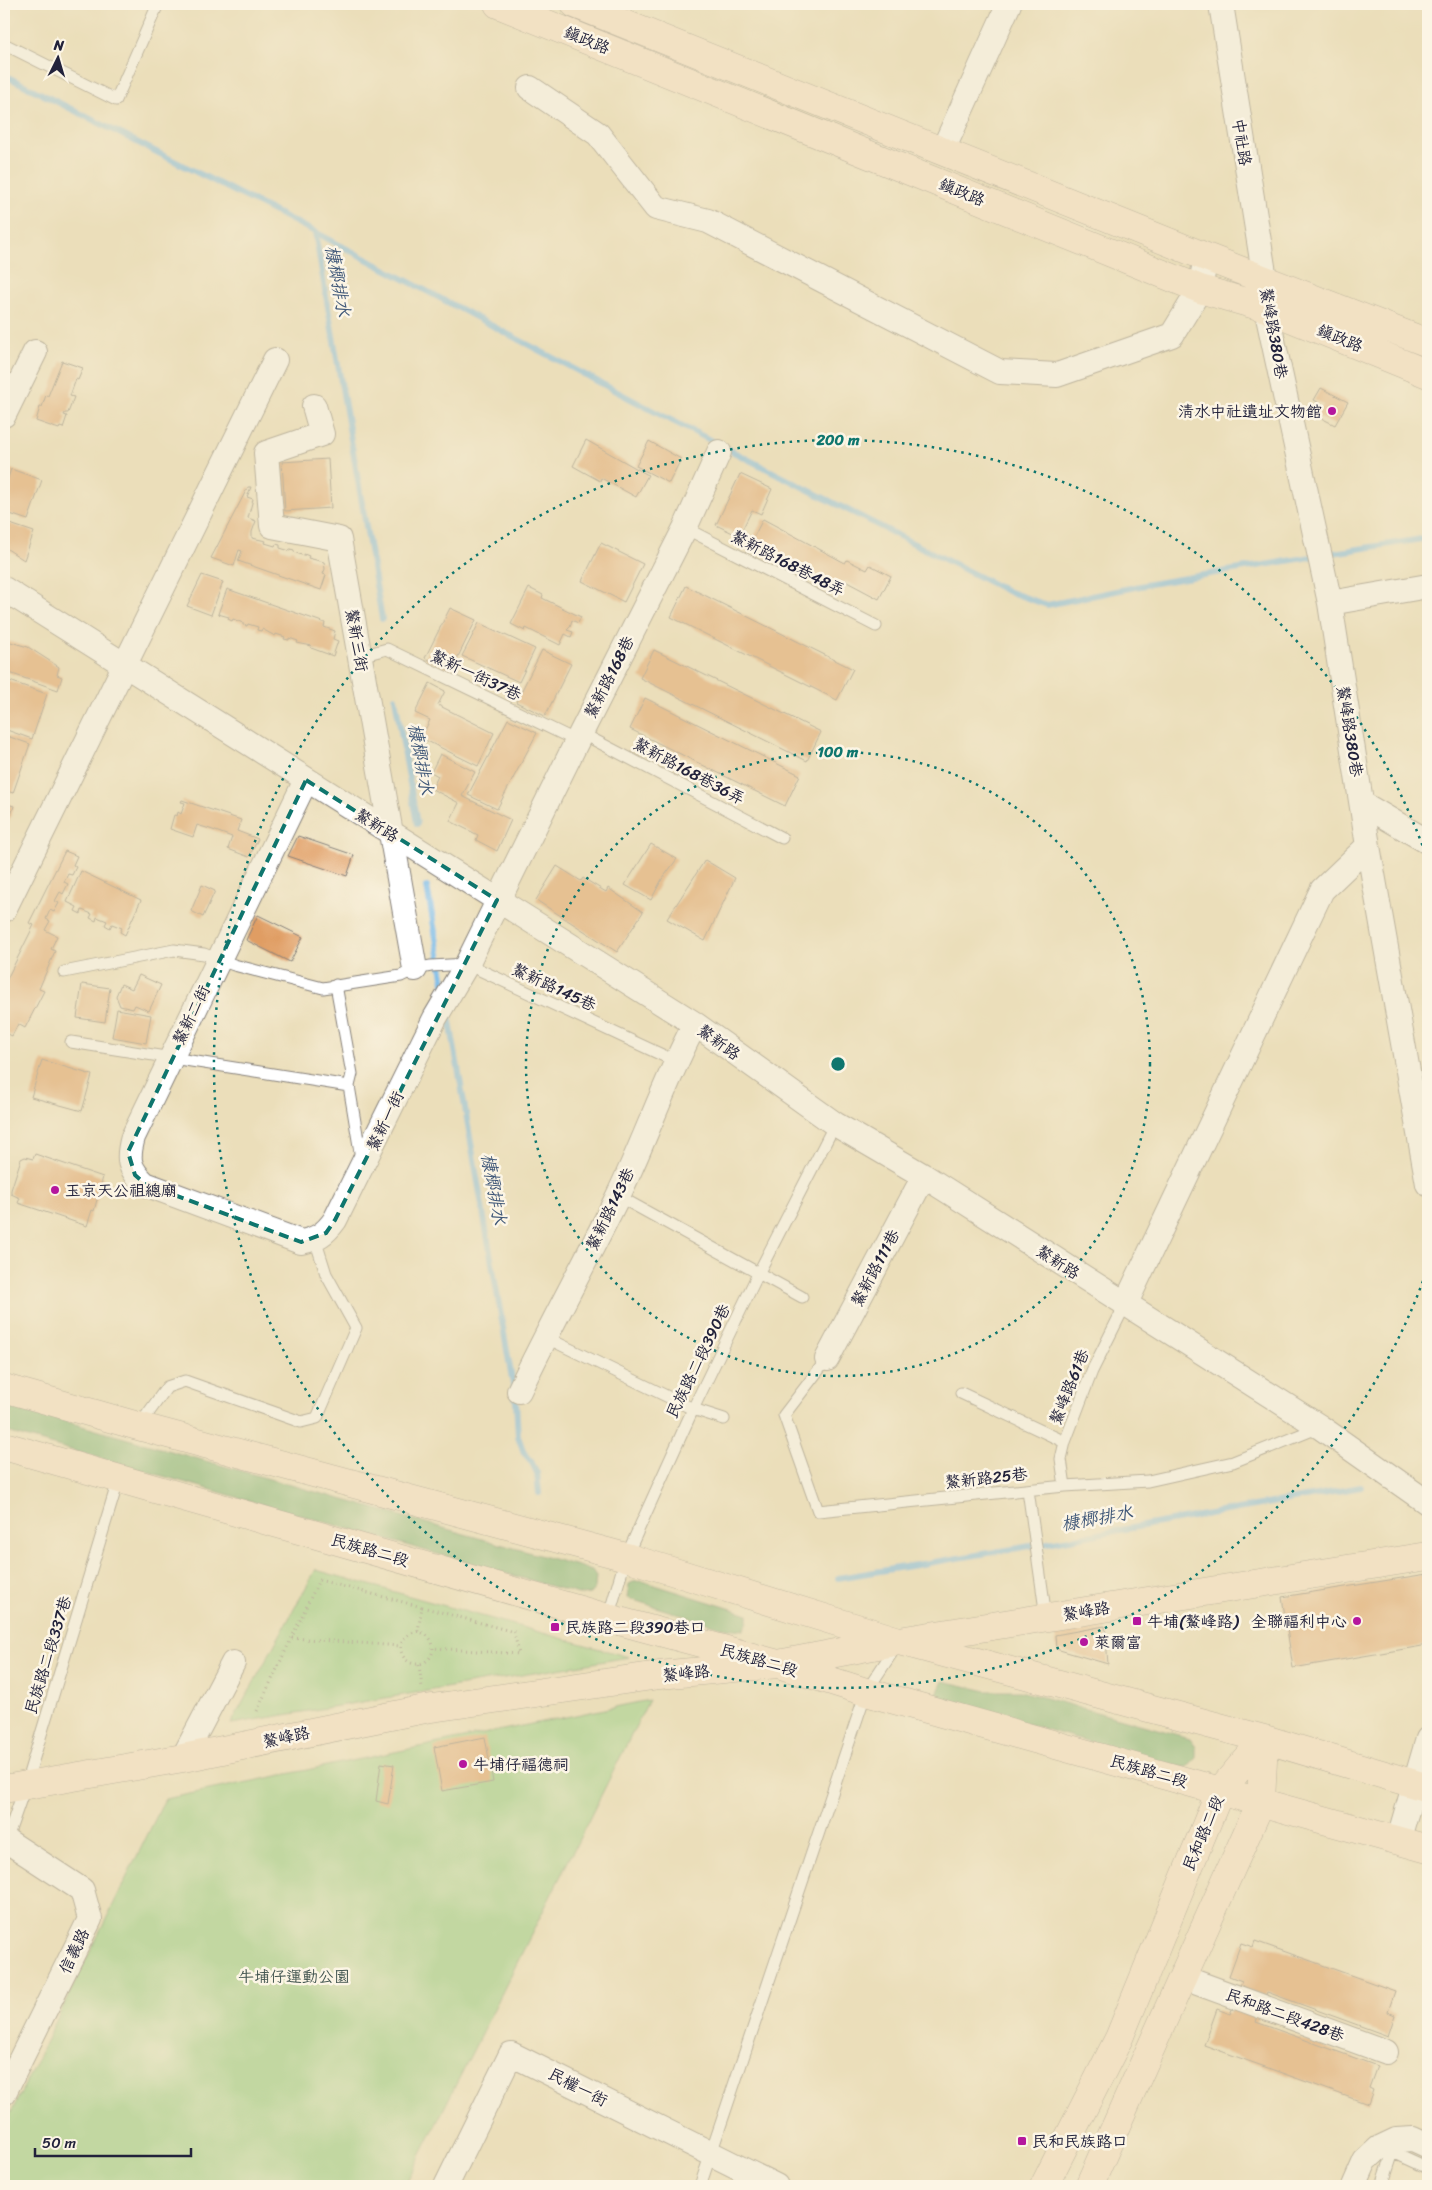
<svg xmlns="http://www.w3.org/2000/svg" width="1432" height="2190" font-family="Sriracha,'LXGW WenKai TC',sans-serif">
	<rect width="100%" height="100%" fill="#fcf5e5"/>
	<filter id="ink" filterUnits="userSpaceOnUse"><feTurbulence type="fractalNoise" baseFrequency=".02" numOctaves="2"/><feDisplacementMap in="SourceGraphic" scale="10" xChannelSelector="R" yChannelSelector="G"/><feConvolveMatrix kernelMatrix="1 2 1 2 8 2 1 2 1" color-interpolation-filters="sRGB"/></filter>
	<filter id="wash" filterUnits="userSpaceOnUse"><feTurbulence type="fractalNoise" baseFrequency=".0096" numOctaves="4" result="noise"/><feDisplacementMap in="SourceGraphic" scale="20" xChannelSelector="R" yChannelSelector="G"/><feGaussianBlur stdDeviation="1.12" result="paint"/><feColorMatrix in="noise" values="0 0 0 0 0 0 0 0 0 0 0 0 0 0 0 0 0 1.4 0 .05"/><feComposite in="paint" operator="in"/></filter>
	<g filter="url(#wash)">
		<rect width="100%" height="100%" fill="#ebdeba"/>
		<path fill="#91cf84" stroke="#5a7860" d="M316 1569V1570L629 1657 231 1724Z
			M649 1700 405 2186H4V2127L165 1799Z"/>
		<path fill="#74b272" stroke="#4b6a56" d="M4 1404 592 1570 596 1576 595 1588 590 1594 582 1595 4 1431Z
			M642 1581 748 1614V1622L743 1630 720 1627 627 1598 629 1584 633 1582Z
			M943 1681 987 1691H1020L1190 1738 1196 1746V1758L1187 1767H1178L946 1701 936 1696Z"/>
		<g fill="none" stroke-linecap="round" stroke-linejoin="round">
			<path stroke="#74b9ea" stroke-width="6" d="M4 75 315 232 382 619
				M315 232 661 415 1007 591 1047 605 1150 584 1311 557
				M1333 553 1428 538
				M395 698 417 824
				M427 887 445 988
				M448 1010 516 1402 518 1436 524 1453 531 1461 537 1473 539 1493
				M838 1578 1042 1544 1361 1487"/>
		</g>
		<g id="blocks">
			<path fill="#e09d63" d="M62 361 83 368 78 380 76 379 70 396 74 397 68 413H65L64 415 67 416 63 428 60 427 59 429 36 421 40 407H42L46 395 48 396Z
				M1321 388 1348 402 1335 425 1317 416 1323 405 1314 400Z
				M586 440 648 475 636 497 601 478 600 481 573 466Z
				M649 441 681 459 669 483 636 466Z
				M328 459 331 508 285 511 282 462Z
				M11 469 42 480 28 520 4 512V490Z
				M740 474 772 489 761 514 752 510 739 536 716 525Z
				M248 487H251L247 497 253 499 248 518 256 521 252 532V538L266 541 265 543 275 546 276 544 280 545V548L290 551V549L294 550V552L304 556V554L309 556 308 558 324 562 325 569 323 574 326 575 321 590 238 561 242 551 239 550 234 566 211 558Z
				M763 519 845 563 847 560 867 570 870 565 891 576 879 599 845 581 841 590 751 542Z
				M4 522 34 532 24 560 4 547Z
				M601 543 643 564 624 602 582 581Z
				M202 575 223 582 211 615 187 606Z
				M686 586 853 669 837 700 671 617Z
				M529 588 543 595 542 598 581 617 578 623 572 620 570 627 567 630 573 632 571 637 565 634 560 645 526 628 525 631 511 624Z
				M227 589 325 623 324 627 335 631 333 639 338 641 333 656 311 648 312 646 297 643 298 641 289 638V640L284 639 285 637 276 634 275 636 262 629 261 631 257 630 258 627 248 624 247 626 243 625V623L233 619 232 621 228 619 229 617 218 614Z
				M450 608 476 620 451 671 425 658Z
				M479 623 535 649 519 682 462 656Z
				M7 641 28 647 59 667 57 675 62 677 58 690 4 671V650Z
				M542 650 571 664 545 716 516 702Z
				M654 650 821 732 807 761 640 678Z
				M4 679 47 694 32 739 4 729Z
				M430 683 445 691 438 705 494 733 478 766 421 738 430 720 415 713Z
				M645 698 800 775 785 806 630 729Z
				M508 719 537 733 497 809 468 795Z
				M4 735 30 744 13 793 4 790Z
				M440 754 475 772 462 796 511 820 497 851 476 840 478 835 450 821 459 803 432 789 438 776 431 772Z
				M182 800 241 820 237 831 258 839 249 857 228 849 232 837 210 829 197 825 193 837 170 829 174 815 177 816 178 812 181 814 185 803 181 802Z
				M4 803 14 806 8 824 4 822Z
				M298 836 354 855 347 876 288 856Z
				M651 844 677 859 662 879 651 900 625 885Z
				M65 851 77 856 73 865 76 867 72 875 68 874 64 882 68 884 63 894 60 892 55 901 59 903 54 912 50 910 46 919 50 921 45 930 57 936 51 949 55 951 39 989 44 991 25 1028 18 1024 12 1036 4 1032V985L34 925 29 923Z
				M705 860 735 878 705 941 667 919Z
				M557 866 581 881 583 878 606 892 608 888 643 912 617 952 536 900Z
				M81 871 141 900 125 935 120 932 122 928 112 924 110 928 105 925 107 921 97 917 96 921 90 918 92 914 82 910 81 914 75 911 77 907 67 902Z
				M202 885 215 891 203 917 191 911Z
				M258 915 303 937 290 962 246 940Z
				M139 975 161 985 149 1011 135 1005 133 1009 120 1006 116 996 121 984 132 989Z
				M82 984 110 988 105 1022 77 1018Z
				M117 1009 151 1015 146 1043 112 1037Z
				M42 1060 92 1075 82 1111 31 1097Z
				M35 1154 103 1177 94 1211 92 1210 87 1226 18 1203 20 1198 11 1194V1190L21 1159 25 1157 33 1159Z
				M1427 1574 1428 1645 1293 1668 1282 1597Z
				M1105 1626 1108 1664 1056 1649 1055 1635Z
				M485 1737 493 1782 442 1791 434 1747Z
				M381 1763 394 1765 388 1804 376 1801Z
				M1255 1941 1395 1991 1388 2012 1395 2015 1388 2036 1267 1992 1265 1997 1239 1988 1242 1981 1229 1976 1241 1943 1253 1947Z
				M1233 2007 1258 2016 1256 2022 1377 2066 1369 2088 1373 2090 1368 2104 1204 2045 1217 2009 1230 2014Z"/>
		</g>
	</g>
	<g filter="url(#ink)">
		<use href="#blocks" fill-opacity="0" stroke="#86807a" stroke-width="1"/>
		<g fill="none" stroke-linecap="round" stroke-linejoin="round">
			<defs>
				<path id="lane" d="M4 44 116 100 158 4
					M685 528 876 626
					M360 656 387 649 577 741
					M581 733 782 838
					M64 972 174 950 204 954 234 965 323 988 401 976 415 969 431 966 467 964 675 1061
					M336 985 352 1074 349 1086 361 1158
					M71 1042 349 1086
					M618 1196 802 1297
					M545 1337 693 1409 724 1419
					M827 1359 784 1415 818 1511 1065 1486 1148 1481 1233 1462 1320 1427
					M961 1393 1065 1442
					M139 1426 167 1387 185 1381 301 1422 317 1418 356 1328 326 1274 315 1239
					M1065 1486 1061 1459 1065 1442 1092 1371 1125 1305
					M1028 1490 1046 1617
					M608 1618 626 1557 693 1409 758 1274 835 1124
					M5 1844 25 1787 119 1478
					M700 2186 866 1692 897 1645
					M1382 2186 1393 2152 1428 2168"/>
				<path id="street" d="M1221 4 1265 279 1266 308 1330 603 1368 846 1428 1184
					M530 88 598 134 656 208 708 221 1000 372 1057 375 1172 335 1200 289 1206 257
					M943 150 1009 4
					M314 406 322 434 266 453 272 526 339 539 415 969
					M4 415 35 352
					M4 589 695 1024 835 1124 924 1176 1320 1427 1428 1503
					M1330 603 1428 586
					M306 780 133 1137C127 1159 128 1168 145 1184L301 1242C317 1239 325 1234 335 1220L435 1018 467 964 581 733 685 528 719 452
					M1363 804 1428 842
					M4 910 275 360
					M1125 1305 1322 890 1368 846
					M827 1359 924 1176
					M519 1391C550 1326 585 1263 617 1198 645 1141 665 1080 695 1024
					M183 1758 233 1663
					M4 1839 82 1890 90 1919 4 2093
					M1398 1841 1428 1739
					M1184 1978 1386 2052
					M446 2186 511 2054 776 2186
					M1354 2186 1365 2161 1379 2148 1396 2140 1413 2139 1428 2146"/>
				<path id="secondary" d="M498 4 1200 289 1266 308 1428 374
					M575 4 1206 257 1428 343
					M4 1388 138 1426 626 1557 899 1641 1264 1739 1428 1788
					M4 1446 608 1618 778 1664 866 1692 1428 1849
					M4 1789 183 1758 425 1709 659 1675 778 1664 899 1641 1428 1556
					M1044 2186 1119 2038 1220 1791 1264 1739
					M1089 2186 1261 1802 1264 1739"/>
			</defs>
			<use href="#lane" stroke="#86807a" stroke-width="13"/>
			<use href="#street" stroke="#86807a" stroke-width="26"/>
			<use href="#secondary" stroke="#86807a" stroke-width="29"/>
			<path stroke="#86807a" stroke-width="3" stroke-dasharray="1 4" stroke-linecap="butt" d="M422 1607 514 1632 519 1654 434 1648
				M401 1648a16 16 0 1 1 32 0a16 16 0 1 1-32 0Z
				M292 1638 400 1646
				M419 1665 422 1687
				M257 1711 319 1580 422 1607 418 1631"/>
			<use href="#lane" stroke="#fff" stroke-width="11"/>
			<use href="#street" stroke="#fff" stroke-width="24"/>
			<use href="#secondary" stroke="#fbe5cf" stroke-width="28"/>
		</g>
	</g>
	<path d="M0 0H1432V2190H0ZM306 780 497 900 335 1220 326 1233 301 1242 145 1184 135 1175 128 1152Z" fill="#ebdeba" fill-opacity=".55" fill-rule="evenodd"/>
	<path fill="none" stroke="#0f766e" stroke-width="4" stroke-dasharray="10 6" stroke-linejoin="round" d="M306 780 497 900 335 1220 326 1233 301 1242 145 1184 135 1175 128 1152Z"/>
	<g fill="none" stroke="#0f766e" stroke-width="2.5" stroke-dasharray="2.5 5">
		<circle cx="838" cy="1064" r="312"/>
		<path d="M1428 1267A624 624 0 1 1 1428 861"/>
	</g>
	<g fill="#b5179e" stroke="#fcf5e5" stroke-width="2">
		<circle cx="1332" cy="411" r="5"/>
		<circle cx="55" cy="1190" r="5"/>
		<rect x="1132" y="1616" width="10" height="10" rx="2.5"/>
		<circle cx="1357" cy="1621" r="5"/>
		<rect x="550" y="1622" width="10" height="10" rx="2.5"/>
		<circle cx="1084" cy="1642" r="5"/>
		<circle cx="463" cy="1764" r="5"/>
		<rect x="1017" y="2136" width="10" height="10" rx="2.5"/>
	</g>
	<g text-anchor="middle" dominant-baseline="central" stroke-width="5" stroke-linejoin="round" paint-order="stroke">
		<g font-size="16" fill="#22223b" stroke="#fcf5e5">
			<text transform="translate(587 40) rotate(22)">鎮政路</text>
			<text transform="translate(1242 142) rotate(81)">中社路</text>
			<text transform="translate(962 192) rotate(22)">鎮政路</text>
			<text transform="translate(1274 333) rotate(80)">鰲峰路380巷</text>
			<text transform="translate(1340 338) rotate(22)">鎮政路</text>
			<text transform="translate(788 563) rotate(27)">鰲新路168巷48弄</text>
			<text transform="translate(357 640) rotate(80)">鰲新三街</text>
			<text transform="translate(476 675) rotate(25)">鰲新一街37巷</text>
			<text transform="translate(609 677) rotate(-63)">鰲新路168巷</text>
			<text transform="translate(1350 731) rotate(81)">鰲峰路380巷</text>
			<text transform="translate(689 771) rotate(28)">鰲新路168巷36弄</text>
			<text transform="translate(377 825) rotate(32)">鰲新路</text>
			<text transform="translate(554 987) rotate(25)">鰲新路145巷</text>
			<text transform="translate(191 1015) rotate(-64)">鰲新二街</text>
			<text transform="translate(719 1042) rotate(36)">鰲新路</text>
			<text transform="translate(385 1121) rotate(-64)">鰲新一街</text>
			<text transform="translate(610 1209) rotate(-64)">鰲新路143巷</text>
			<text transform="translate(1058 1262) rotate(33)">鰲新路</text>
			<text transform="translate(875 1268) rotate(-62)">鰲新路111巷</text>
			<text transform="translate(698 1361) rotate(-64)">民族路二段390巷</text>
			<text transform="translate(1069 1387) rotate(-68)">鰲峰路61巷</text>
			<text transform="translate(986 1478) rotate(-6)">鰲新路25巷</text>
			<text transform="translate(370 1550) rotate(16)">民族路二段</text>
			<text transform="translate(1086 1611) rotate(-9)">鰲峰路</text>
			<text transform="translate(48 1655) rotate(-73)">民族路二段337巷</text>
			<text transform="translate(759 1660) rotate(16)">民族路二段</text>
			<text transform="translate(686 1673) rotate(-6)">鰲峰路</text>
			<text transform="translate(286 1737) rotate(-12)">鰲峰路</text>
			<text transform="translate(1149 1771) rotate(16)">民族路二段</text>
			<text transform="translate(1203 1833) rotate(-67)">民和路二段</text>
			<text transform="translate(74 1951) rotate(-64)">信義路</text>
			<text transform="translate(1285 2015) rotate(20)">民和路二段428巷</text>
			<text transform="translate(578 2087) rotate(27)">民權一街</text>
		</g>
		<g font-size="16" fill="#22223b" stroke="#fcf5e5" text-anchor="start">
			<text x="1322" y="411" text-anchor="end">清水中社遺址文物館</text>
			<text x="65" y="1190">玉京天公祖總廟</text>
			<text x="1147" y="1621">牛埔(鰲峰路)</text>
			<text x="1347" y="1621" text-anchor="end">全聯福利中心</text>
			<text x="565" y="1627">民族路二段390巷口</text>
			<text x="1094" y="1642">萊爾富</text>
			<text x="473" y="1764">牛埔仔福德祠</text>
			<text x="1032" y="2141">民和民族路口</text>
		</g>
		<g font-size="16" fill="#435651" stroke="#fcf5e5">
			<text x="294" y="1976">牛埔仔運動公園</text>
		</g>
		<g font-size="18" font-style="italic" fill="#3f5778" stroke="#fcf5e5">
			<text transform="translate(338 281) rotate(80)">槺榔排水</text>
			<text transform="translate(421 759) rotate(80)">槺榔排水</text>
			<text transform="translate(494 1189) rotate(80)">槺榔排水</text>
			<text transform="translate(1097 1518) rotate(-10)">槺榔排水</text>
		</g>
	</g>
	<circle cx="838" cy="1064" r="8" fill="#0f766e" stroke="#fcf5e5" stroke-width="2.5"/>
	<g font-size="15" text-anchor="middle" font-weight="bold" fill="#0f766e" stroke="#fcf5e5" stroke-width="5" stroke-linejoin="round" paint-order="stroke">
		<text x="838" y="445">200 m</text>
		<text x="838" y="757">100 m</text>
	</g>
	<rect width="1432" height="2190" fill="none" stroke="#fcf5e5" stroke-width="20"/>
	<g transform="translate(58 58) rotate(5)" stroke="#fcf5e5" stroke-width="4" paint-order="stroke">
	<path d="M0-4L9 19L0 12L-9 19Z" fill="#22223b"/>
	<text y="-8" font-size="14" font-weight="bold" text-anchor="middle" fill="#22223b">N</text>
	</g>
	<path d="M35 2148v8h156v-8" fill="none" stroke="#22223b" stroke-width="2.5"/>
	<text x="42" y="2148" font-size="15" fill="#22223b" stroke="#fcf5e5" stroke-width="4" paint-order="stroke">50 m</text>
</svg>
